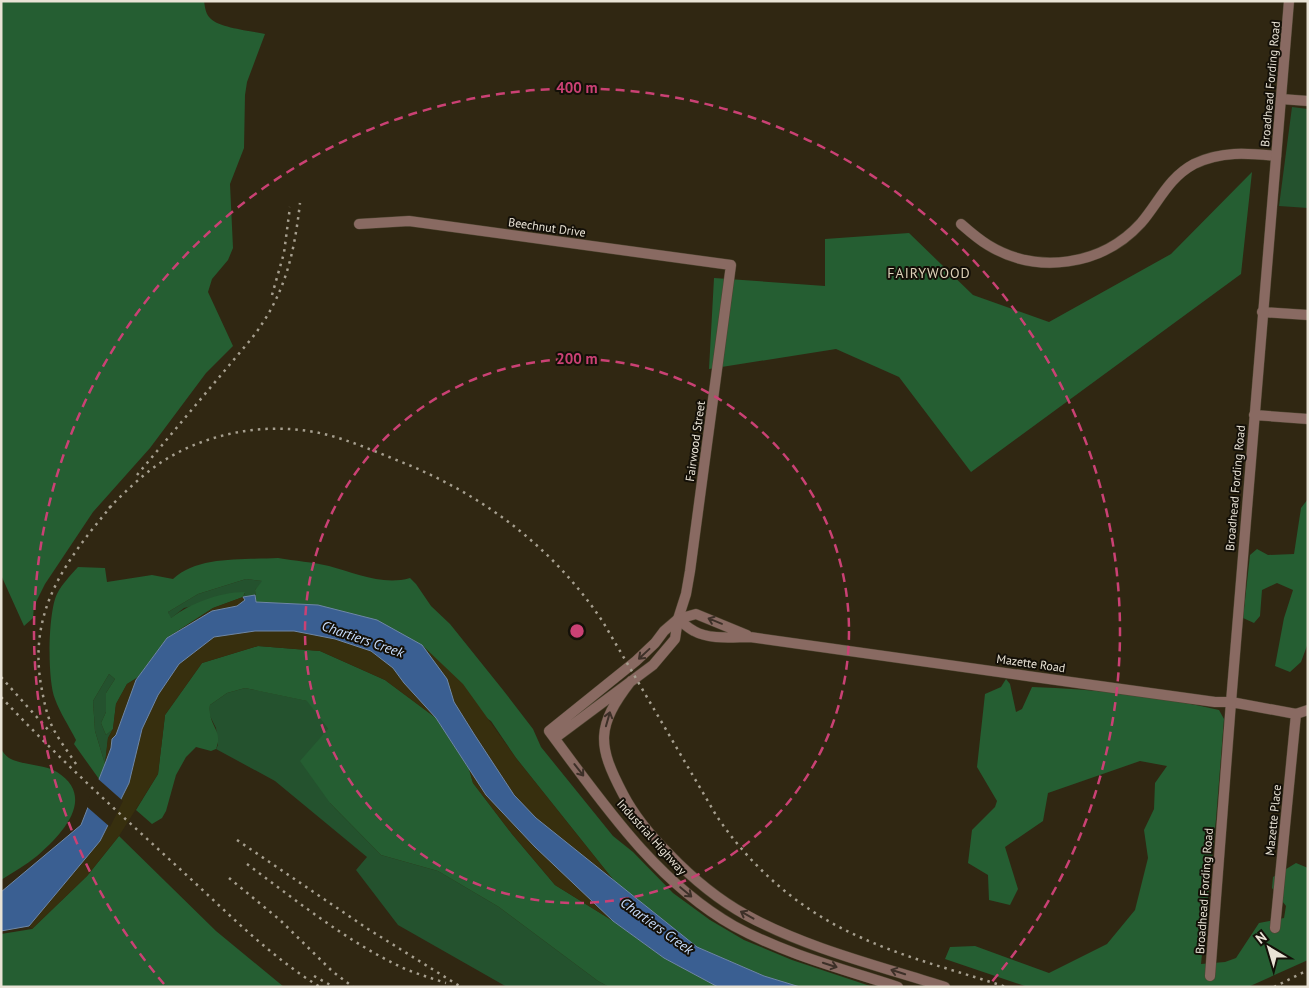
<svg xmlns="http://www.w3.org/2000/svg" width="1309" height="988" font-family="'PT Sans',sans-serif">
	<rect width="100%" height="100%" fill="#302712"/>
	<path fill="#24522e" d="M1292 107 1308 109V208L1279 206Z
		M246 579 263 581 255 590V595L243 597 245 593 184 608 170 619 168 612 198 594Z
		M109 674 115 679 106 693V712L101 723 106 735 113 729 108 738 105 764 95 731 93 701Z
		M245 688 308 701 328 729 330 803 381 855 438 871 499 907 598 981 609 987H507L398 925 356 870 367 857 275 781 216 749 218 745 216 728 209 714 210 705 227 693Z"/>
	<path fill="#255e32" d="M1 1H204C205 8 206 15 211 19 220 28 252 31 265 34L247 82 245 95 244 148 230 184 233 248 228 260 212 279 208 292 233 346 206 373 150 448 93 512 45 584 34 606 33 618 24 626 1 575Z
		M1252 172 1241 274 971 472 899 377 836 349 709 369 714 278 825 286V239L909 233 973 295 1049 322 1171 254Z
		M1308 499V643L1301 662 1290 672 1275 666 1284 618 1293 590 1277 583 1262 590 1260 616 1254 623 1243 618 1250 555 1257 549 1268 555 1294 554 1301 508Z
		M278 558C295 561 313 562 329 566 355 573 383 586 410 578L416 584 431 606 450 624 503 690 533 729 541 747 613 836 633 852 673 893 710 920 744 940 792 960 873 987H800L764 976 697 947 615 882 516 758 491 721 318 605 256 602 255 590 262 581 246 579 198 594 168 612 171 618C191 603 220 592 245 592L243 597 213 608 167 638 138 677 127 684 116 704 113 729 106 735 101 723 106 712V693L115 679 109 674 93 701 95 731 105 764 99 779 74 744 76 740C69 726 60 713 55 699 47 680 48 612 57 594 62 584 70 576 78 567L105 568 107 582 152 575 173 579C198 555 246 560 278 558Z
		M258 646 320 651 385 680 436 718 469 769 473 783 512 834 555 885 613 921 664 958 718 987H609L598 981 499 907 438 871 381 855 330 803 300 761 328 729 307 701 245 688 227 693 210 705C207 725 224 730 216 749L211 751 196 747 186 757 176 775 166 811 162 818 152 824 136 810 158 774 165 715 202 663Z
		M1006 679 1010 684 1016 712 1022 709 1032 687C1095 689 1158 696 1219 710L1224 719 1216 819 1201 964 1225 962 1236 958 1259 923 1284 918 1286 906 1272 888 1273 877 1296 863 1308 868V960L1248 987H1028L945 959 950 947 975 946 1049 973 1107 944 1135 910 1148 858 1144 830 1154 809 1155 783 1167 766 1140 761 1048 793 1043 821 1005 847 1018 889 1010 905 989 900 988 875 968 863 972 830 995 807 997 801 977 767 985 694 1001 687Z
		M1 749C3 752 6 756 9 758 20 765 44 764 57 772 98 798 60 836 37 856 26 865 13 872 1 880Z
		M119 836 216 931 284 987H1V934L32 929 87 876Z"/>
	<path fill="#372f0e" d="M243 597 245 600 237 606 214 611 167 638 213 608Z
		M255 631H294L335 639 371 651 393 668 404 683 436 718 385 680 320 651 258 646 202 663 165 715 158 774 136 809 119 836 87 876 32 929 29 926 100 841 129 783 142 729 158 695 179 664 214 637Z
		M422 645 463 684 516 758 615 882 536 818 514 795 454 702 447 679Z
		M138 678 116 735C111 740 108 756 105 764L108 738 113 729 116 704 127 684Z
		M469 769 486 795 535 847 613 921 555 885 512 834 473 783Z"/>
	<path fill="#3a5f92" stroke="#6e87a6" d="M255 595 256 602 318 605 377 620 422 645 447 679 454 702 474 734 514 795 536 818 697 947 764 976 800 987H718L664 958 613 921 535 847 486 795 436 718 404 683 393 668 371 651 335 639 294 631H255L214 637 179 664 158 695 142 729 129 783 100 841 29 926 1 931V892L81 825 105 764 111 748 112 739 116 735 136 680 167 638 212 611 237 606 245 600 243 597Z"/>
	<path fill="#302712" d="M97 778 123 801 110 827 86 806Z"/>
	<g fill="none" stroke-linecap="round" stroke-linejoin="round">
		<defs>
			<path id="minor" d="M1281 99 1308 101
				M359 224 409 221 731 265 690 571 686 594 678 619
				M961 224C969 231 978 239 988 245 1037 275 1102 266 1141 223 1159 202 1168 178 1194 164 1221 151 1247 153 1276 156
				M1262 312 1308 315
				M1275 928 1296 714
				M1210 976 1231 702 1296 714 1308 710"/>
			<path id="tertiary" d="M1254 415 1308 419
				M678 619C683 623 688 628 694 631 710 640 733 637 750 637 905 660 1060 680 1215 702H1231L1289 1
				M747 635 696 614 678 619 664 631 655 643 636 661 549 731C602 802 655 881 734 926 785 954 843 969 898 987
				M631 681C596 726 597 745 623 794 635 817 651 836 669 854 692 878 717 899 746 915 806 948 879 966 945 987
				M555 738 653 665 675 639 678 619"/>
		</defs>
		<use href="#minor" stroke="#4e4531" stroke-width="11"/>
		<use href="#tertiary" stroke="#4e4531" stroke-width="11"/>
		<use href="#minor" stroke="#896a62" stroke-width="10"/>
		<use href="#tertiary" stroke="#896a62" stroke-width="10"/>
		<path stroke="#a69f8f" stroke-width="2.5" stroke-dasharray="2.5 5" stroke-linecap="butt" d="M272 295 284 253 290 207
			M137 475 252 338C285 295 294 255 300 203
			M109 508C125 492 141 476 160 463 207 432 269 421 324 434 349 440 374 451 399 461 482 494 553 547 603 622L716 815C752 869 802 912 862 938 908 959 958 971 1006 987
			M1 677 51 733
			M1 697C58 758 120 814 181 870 226 911 268 955 320 987
			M76 764C69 753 61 743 55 732 47 718 44 701 41 685 28 609 67 559 113 504
			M237 840 368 929 461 987
			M247 864C297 901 346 941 403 968 417 974 431 978 446 983
			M229 878 280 920 332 971 353 987
			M314 976 334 987
			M1274 987 1308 970"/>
	</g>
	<defs><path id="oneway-shaft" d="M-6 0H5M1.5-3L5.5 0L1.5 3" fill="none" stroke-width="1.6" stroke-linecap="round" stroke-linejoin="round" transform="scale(1.25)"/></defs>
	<g stroke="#3d3028">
		<use href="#oneway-shaft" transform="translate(715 621) rotate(-158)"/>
		<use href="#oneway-shaft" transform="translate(644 654) rotate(137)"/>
		<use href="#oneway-shaft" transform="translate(608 719) rotate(-74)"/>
		<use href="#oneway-shaft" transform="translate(579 770) rotate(52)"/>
		<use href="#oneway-shaft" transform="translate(686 892) rotate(40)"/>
		<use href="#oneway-shaft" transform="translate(747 915) rotate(-151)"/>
		<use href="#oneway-shaft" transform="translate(830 965) rotate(18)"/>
		<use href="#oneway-shaft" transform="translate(898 972) rotate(-162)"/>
	</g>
	<g fill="none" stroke="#ca4174" stroke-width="2.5" stroke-dasharray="9 6">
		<circle cx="577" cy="631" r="272"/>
		<path d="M164 984A543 543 0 1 1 990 984"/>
	</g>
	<g text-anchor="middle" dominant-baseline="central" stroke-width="4" stroke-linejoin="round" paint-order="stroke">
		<g font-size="12" fill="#e9e3d6" stroke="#141008">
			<text transform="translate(1270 84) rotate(-85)">Broadhead Fording Road</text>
			<text transform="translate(547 227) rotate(8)">Beechnut Drive</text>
			<text transform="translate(695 441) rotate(-82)">Fairwood Street</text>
			<text transform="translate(1235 488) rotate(-85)">Broadhead Fording Road</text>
			<text transform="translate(1031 663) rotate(8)">Mazette Road</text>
			<text transform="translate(1273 820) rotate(-84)">Mazette Place</text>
			<text transform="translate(652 837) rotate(48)">Industrial Highway</text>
			<text transform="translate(1204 891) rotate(-86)">Broadhead Fording Road</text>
		</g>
		<g font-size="14" letter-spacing="1" fill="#ddd1b8" stroke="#141008">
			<text x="929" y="273">FAIRYWOOD</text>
		</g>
		<g font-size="14" font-style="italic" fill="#c9dfff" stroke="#141008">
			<text transform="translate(363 639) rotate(19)">Chartiers Creek</text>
			<text transform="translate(657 926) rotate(36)">Chartiers Creek</text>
		</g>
	</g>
	<circle cx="577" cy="631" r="8" fill="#ca4174" stroke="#141008" stroke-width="2.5"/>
	<g font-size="15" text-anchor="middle" font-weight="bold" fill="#ca4174" stroke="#141008" stroke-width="4" stroke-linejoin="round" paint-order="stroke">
		<text x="577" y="93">400 m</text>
		<text x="577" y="364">200 m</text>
	</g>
	<rect width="1309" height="988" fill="none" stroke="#e9e3d6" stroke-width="5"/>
	<g transform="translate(1269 948) rotate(322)" stroke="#141008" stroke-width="4" paint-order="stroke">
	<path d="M0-4L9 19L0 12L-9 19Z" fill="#e9e3d6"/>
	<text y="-8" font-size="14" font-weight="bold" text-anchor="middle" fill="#e9e3d6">N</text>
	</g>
</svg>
